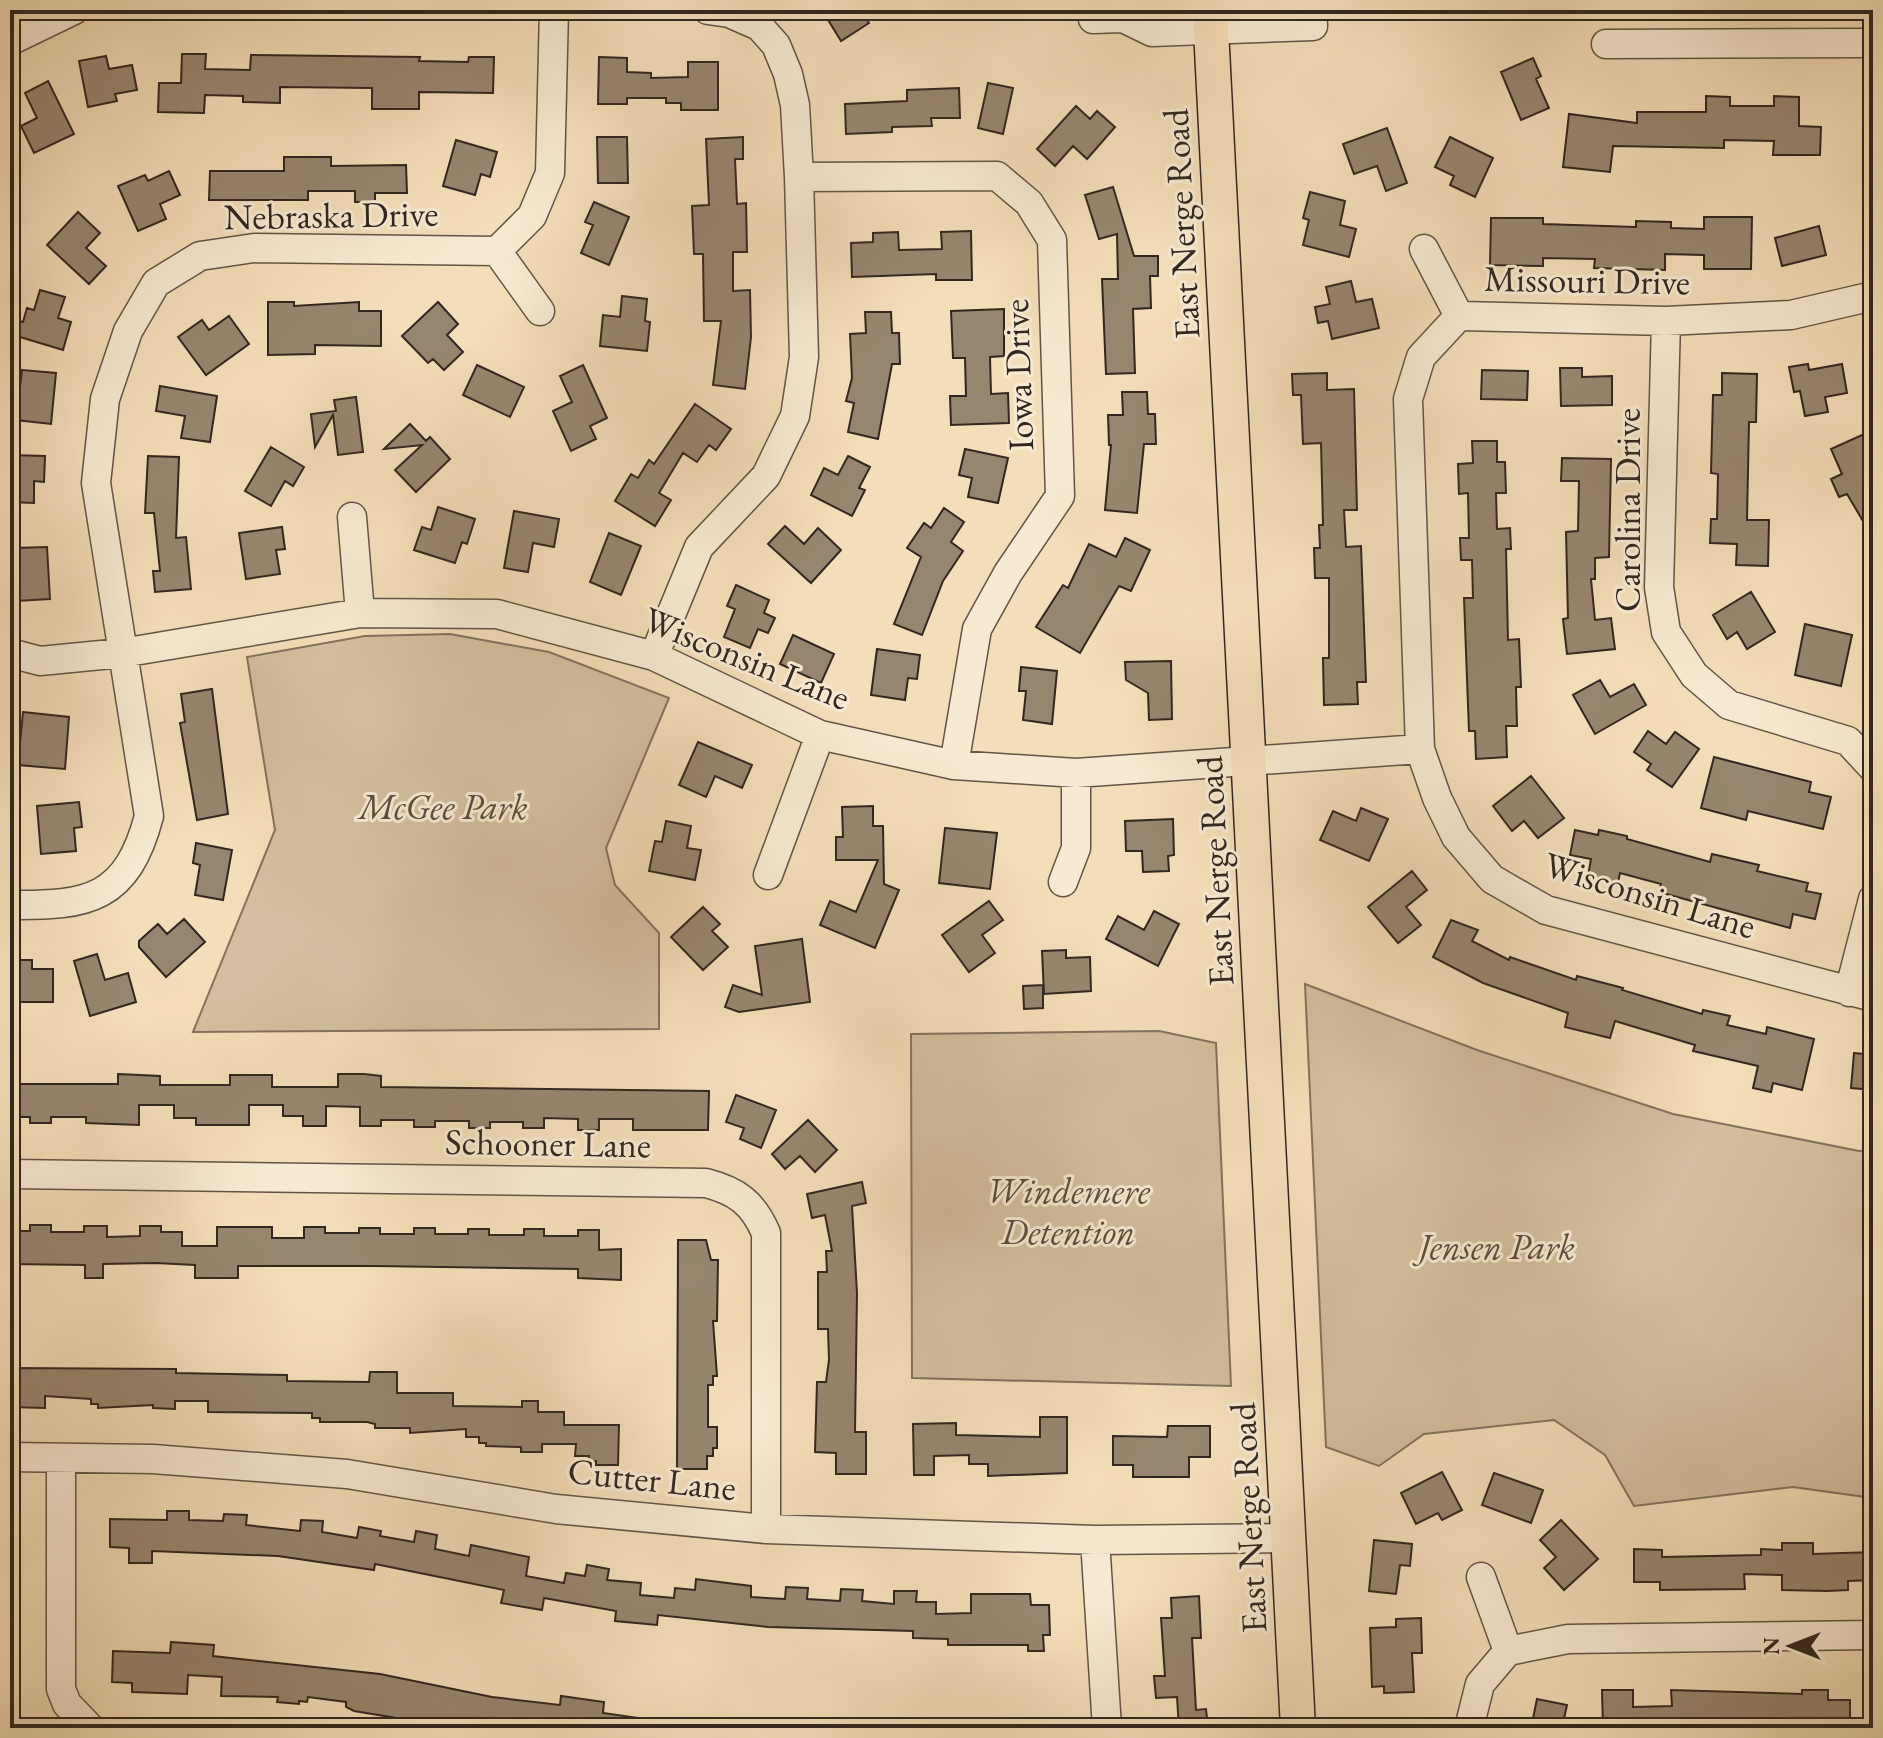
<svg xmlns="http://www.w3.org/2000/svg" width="1883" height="1738" font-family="'EB Garamond',serif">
	<rect width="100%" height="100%" fill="#f4deb9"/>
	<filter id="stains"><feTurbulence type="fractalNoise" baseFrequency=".0025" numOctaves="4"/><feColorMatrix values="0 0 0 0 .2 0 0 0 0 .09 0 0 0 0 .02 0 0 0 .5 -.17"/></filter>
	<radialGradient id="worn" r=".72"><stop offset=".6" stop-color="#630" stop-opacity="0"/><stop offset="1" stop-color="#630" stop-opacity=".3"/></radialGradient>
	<path fill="#d3bf9f" stroke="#82735f" stroke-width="2" d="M450 634 549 652 669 698 606 848 615 885 659 933V1029L193 1032 275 830 247 657 365 636Z
		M1305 984 1477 1050 1673 1114 1859 1151 1873 1150V1498L1793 1487 1634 1506 1605 1455 1554 1420 1424 1434 1379 1466 1326 1447Z
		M1159 1031 1216 1043 1231 1386 912 1378 911 1034Z"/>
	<path fill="#97866f" stroke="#32271f" stroke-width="2" d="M822 10H861L869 23 841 41Z
		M182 54H206L205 69 250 70 251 55 420 57 419 61 468 62 469 57H494L493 93 419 92V109H372V88L280 87V103L243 102V96L205 95 204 113 158 112 159 83H181Z
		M106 56 109 69 132 65 137 90 115 94 117 101 88 107 79 61Z
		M599 57 627 58V72L651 73V78L688 77V62H718V110H681V103H666V98H627V104H598Z
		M1533 58 1541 76 1536 79 1549 108 1521 120 1501 72Z
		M48 81 74 134 34 153 21 126 37 118 25 93Z
		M988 83 1013 88 1003 134 978 128Z
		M959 88 960 118H931L932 126 892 127V132L846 134 845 104 907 101V90Z
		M1706 96 1730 97V106H1774V96L1799 97V126L1821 127 1820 155H1773L1774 141 1724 140V148L1613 146 1610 172 1563 167 1569 114 1637 123V112H1706Z
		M1076 106 1090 119 1097 111 1115 127 1087 159 1073 146 1055 166 1037 149Z
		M1387 128 1407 183 1386 191 1377 166 1354 174 1343 144Z
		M597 137H627L628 183H598Z
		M743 137V159H735L737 204 746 203 747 252H733V291L750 290 751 337 745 389 713 385 721 321H704L703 254H694L692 206 709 205 706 139Z
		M1450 137 1493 158 1475 197 1450 185 1454 176 1435 167Z
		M456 140 497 152 490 177 481 174 475 195 443 186Z
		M284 157H331V166L406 165 407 193H375V202H355V191H308V200H209L210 171H284Z
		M169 171 180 195 160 204 166 219 138 231 118 186 145 175 148 181Z
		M1113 187 1134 256H1158V276H1150L1151 308 1133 309 1135 373 1106 374 1102 279H1118L1117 234 1099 239 1085 195Z
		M1310 192 1345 201 1340 225 1356 229 1349 257 1303 245 1309 220 1303 218Z
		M594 202 629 217 609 265 581 253 593 225 585 222Z
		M78 212 100 233 86 248 106 266 89 284 47 245Z
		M1704 217H1752L1751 269H1704V255L1665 254V270L1594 268 1595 259 1543 258V266L1490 265 1491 218H1543V224L1636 227V221L1671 222V228L1704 229Z
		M1819 226 1826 255 1782 266 1775 238Z
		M971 231 972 280H936V274L852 277 851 243 873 242V233L898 232 899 250 942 249 941 232Z
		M1351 281 1356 302 1372 299 1379 328 1332 339 1328 321 1318 323 1315 307 1330 304 1326 287Z
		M40 290 65 297 58 318 71 322 63 350 10 334 14 320 23 322 27 308 34 310Z
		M622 296 647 299 645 321 650 322 647 351 600 346 603 315 620 317Z
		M268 302H294V306L359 302V311H381V346L315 345V354L268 355Z
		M438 302 458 324 447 335 463 352 444 370 433 359 428 363 402 336Z
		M1004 309V356L990 357 991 394 1008 393 1009 423 951 425 950 396H966L965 358H953L951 311Z
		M865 312H891L892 333H899L900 364H892L878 439 848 432 854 403 846 401 852 378 850 334 866 333Z
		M229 316 249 344 206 375 178 337 202 320 209 330Z
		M1808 364 1809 370 1842 364 1847 393 1825 397 1828 412 1805 416 1800 391 1794 392 1789 367Z
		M477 365 524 387 510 417 463 395Z
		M583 365 607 418 590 426 596 439 571 451 553 411 572 402 560 376Z
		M1560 368H1582V377L1612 376V405L1561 406Z
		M22 370 56 373 51 424 16 420Z
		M1482 370 1528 371 1527 400 1481 399Z
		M1327 373V390L1354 389 1357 510H1344L1346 547 1361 546 1366 682H1357L1358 704 1324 705 1323 658H1329V578H1315L1314 548H1320L1319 525H1323L1321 443 1303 444 1301 395H1293L1292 374Z
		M1722 373 1757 374 1756 422H1749L1747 520H1769L1768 566 1736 565 1737 544 1710 543 1711 519H1717L1718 474 1711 473 1713 395H1722Z
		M160 386 217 396 210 442 181 438 185 416 156 411Z
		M1122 392H1147L1148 414H1155L1156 444H1144L1137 513 1105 510 1111 445H1109L1108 415H1123Z
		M356 397 363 452 338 455 333 415 315 447 311 414 336 411 334 400Z
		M695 404 731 429 716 450 709 445 697 462 683 453 659 493 671 500 655 526 615 501 631 474 638 478 649 460 654 464Z
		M410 424 426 441 430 437 450 459 416 492 395 470 422 445 384 449Z
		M1873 430V538L1847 494 1839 497 1831 479 1842 474 1831 449Z
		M1472 441H1497V462H1505L1506 493H1496L1497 529 1510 528 1511 549H1506L1508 640 1519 639 1521 687H1516L1517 726H1506L1507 757 1476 759 1475 731H1469L1464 598H1473L1472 560H1461L1460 538H1469L1468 493 1459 494 1458 464 1473 463Z
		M271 447 304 467 293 486 285 481 271 506 245 491Z
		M965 449 1008 458 998 503 968 497 972 478 959 475Z
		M10 455 45 456 44 482 34 481V503L10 502Z
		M148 456 179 457 176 538 186 537 191 589 155 592 153 571H160L154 513H145Z
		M848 456 870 467 859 488 865 490 852 516 811 495 824 468 838 475Z
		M1562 458 1611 459 1609 557 1595 558V579H1591L1595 620 1611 618 1615 649 1567 654 1563 619 1568 618 1566 532 1578 531 1579 481H1561Z
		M438 507 475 519 467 544 462 542 455 563 414 550 422 527 431 530Z
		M944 508 964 522 951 542 963 551 943 581 922 635 894 624 921 557 907 548 924 523 931 528Z
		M514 511 559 519 554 547 533 543 528 572 504 568Z
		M785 526 804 544 818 528 841 550 811 583 768 544Z
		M282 527 285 549 276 550 280 574 246 579 239 533Z
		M609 533 641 546 621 595 590 582Z
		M1125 538 1150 550 1131 591 1119 586 1080 653 1036 627 1063 585 1068 588 1089 544 1116 557Z
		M47 547 50 599 16 601 14 548Z
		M736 585 769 600 764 613 775 618 768 633 758 629 750 648 724 637 735 609 727 606Z
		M1751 592 1775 632 1747 649 1737 632 1727 639 1713 615Z
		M1805 624 1852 635 1841 686 1795 675Z
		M793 635 834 654 821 683 780 664Z
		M877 649 920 655 917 679 908 678 905 700 871 695Z
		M1171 661 1172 719 1149 720 1148 693 1126 680 1125 662Z
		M1021 667 1057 671 1052 724 1023 720 1026 691H1019Z
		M1600 680 1610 697 1634 684 1646 705 1595 734 1573 695Z
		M212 689 228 814 197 820 180 723 185 722 181 694Z
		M23 712 69 717 65 769 18 765Z
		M1648 731 1666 744 1675 732 1699 749 1672 787 1647 770 1651 764 1634 752Z
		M698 742 752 765 742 788 715 776 706 797 679 785Z
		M1714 757 1811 782 1809 792 1831 797 1823 829 1748 811 1746 820 1701 808Z
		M1531 776 1564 818 1538 838 1524 821 1512 831 1493 806Z
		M79 802 82 827 74 828 76 851 41 854 37 806Z
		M873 806V826H883L884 884 899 890 875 948 820 925 830 901 856 912 878 860H836V837H843L842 807Z
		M1361 808 1388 819 1369 861 1320 840 1333 811 1356 821Z
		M1173 819 1174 855 1168 856 1169 871 1143 872 1142 851H1126L1125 821Z
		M666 821 691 826 687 848 701 850 695 880 649 871 655 841 662 842Z
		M945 828 997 833 990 889 939 883Z
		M1575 830 1598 835 1599 830 1627 836V839L1710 862 1712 854 1759 865 1757 871 1808 883 1806 891 1821 894 1815 919 1793 914 1790 928 1659 892 1661 884 1620 873 1618 883 1588 876 1591 859 1570 855Z
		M196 843 232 850 223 900 195 895 200 865 193 863Z
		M1412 871 1427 890 1406 907 1421 925 1398 943 1368 907Z
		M989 901 1003 920 982 935 995 953 969 972 942 935Z
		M703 907 720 924 712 931 728 947 703 970 671 937Z
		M1154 911 1179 924 1158 966 1106 939 1118 916 1144 930Z
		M184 919 205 942 166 977 139 947V941L158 924 167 934Z
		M1451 920 1478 930 1472 941 1509 960 1510 957 1576 980 1577 976 1623 988 1622 990 1702 1014 1703 1010 1730 1016 1727 1025 1766 1034 1767 1027 1814 1039 1802 1090 1773 1083 1771 1092 1753 1088 1758 1066 1693 1051 1695 1045 1615 1021 1610 1038 1565 1027 1568 1013 1483 983 1433 957Z
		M802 939 810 1002 739 1012 725 1007 733 985 762 995 755 946Z
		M1066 950V958L1090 957 1091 991 1044 994 1042 951Z
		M97 954 105 980 128 973 136 1002 90 1016 74 961Z
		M10 960H32V969H53V1002H10Z
		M1043 985V1008L1024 1009 1023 986Z
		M1854 1053 1873 1055V1090L1851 1088Z
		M118 1074 160 1076V1085H230V1075H272V1087H338V1074H364L381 1076V1087L709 1091 708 1130H633V1119H599V1130H578V1119L544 1118V1128H523V1122H490V1128H469V1121H435V1127H414V1120H381V1126H360V1107L326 1106V1126H303V1116H283V1105H249V1125H196V1118H174V1105H139V1125L86 1123V1117H51V1123H30V1117H10V1084H118Z
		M736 1095 776 1110 761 1148 740 1139 744 1128 726 1122Z
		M808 1120 837 1150 815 1172 800 1156 785 1169 772 1154Z
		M862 1182 866 1203 852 1206 857 1293 855 1432H866V1474H836V1453L815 1452 817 1382H826L829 1360 828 1329H818V1272H827L826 1251H832L825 1215 812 1218 807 1194Z
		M30 1225H51V1232H84V1226H107V1237L140 1236V1226H161V1232H182V1246H217V1227H272V1238H304V1227H325V1233H359V1228H380V1234H414V1228H435V1234H468V1229H489V1235H524V1229H544V1236H578V1230H599V1250L621 1249V1280L578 1278V1269L375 1266H238V1278H195V1265L156 1263 103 1264V1278H85V1265L10 1264V1231H30Z
		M678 1240H706L711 1260H718L717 1321H713L717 1376H713V1385H708V1427H717V1448H713V1456H707V1469H677Z
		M10 1368 176 1369V1373L287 1375V1381L369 1382 370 1372H397V1393H453V1406L522 1407V1401H538V1412H564V1425H619L618 1465H596V1461H588L589 1456H575L576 1444H542V1452H521V1447L486 1446V1443H479V1437H466V1429L410 1433V1428H375V1424L367 1422H320V1418H312V1413L208 1412V1401H175V1409L153 1408V1405L98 1408V1404H91V1399L45 1396V1408L10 1407Z
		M1040 1417H1067V1473L988 1476V1464H969V1455L934 1456V1475H914L913 1424 956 1423V1435L1040 1437Z
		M1168 1426H1210V1457H1189V1477H1133V1465H1113V1436L1167 1437Z
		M1442 1472 1462 1510 1442 1520 1438 1513 1416 1524 1401 1493Z
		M1494 1473 1543 1490 1531 1523 1482 1505Z
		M167 1511H189V1520L223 1521 224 1514 247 1515 246 1525 300 1531 301 1520 323 1521 322 1532 357 1538 359 1527 381 1531 380 1536 414 1542 416 1531 437 1535 435 1549 469 1556 471 1545 529 1557 526 1576 564 1583 566 1573 585 1576 587 1565 609 1569 607 1580 641 1583 640 1595 674 1598 675 1588 695 1590 696 1579 751 1586V1597L785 1599 786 1587 808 1588 807 1599 840 1601 841 1589 863 1590 862 1601 894 1604V1591H917L916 1602H936V1614L971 1613V1594H1030L1031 1605H1049L1050 1635H1043L1044 1651H1028V1645H948V1639L913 1638V1631L768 1627 658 1615 657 1625 615 1621 616 1611 544 1598 542 1610 501 1603 504 1590 375 1564 374 1570 278 1556 152 1551V1563H129V1548L110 1547V1519L167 1520Z
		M1561 1520 1598 1559 1564 1590 1544 1568 1556 1557 1540 1540Z
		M1374 1540 1412 1544 1410 1566 1400 1565 1396 1594 1369 1591Z
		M1782 1543H1813V1554L1873 1552V1580L1848 1581V1590L1827 1591 1782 1590V1575L1744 1574 1745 1589 1660 1590V1582H1634V1549L1662 1550V1557L1761 1555V1549L1782 1550Z
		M1199 1596 1201 1638H1192L1196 1710 1206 1709 1208 1728H1179L1177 1697 1156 1698 1154 1676H1165L1161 1618H1172L1171 1598Z
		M1421 1618 1422 1653H1412L1414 1692 1384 1693V1686L1372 1687 1370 1628 1396 1627V1619Z
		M171 1642 214 1645 213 1656 380 1674 492 1697 560 1705 561 1696 604 1702 603 1713 639 1718V1728H471L428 1719 427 1723 354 1711 346 1707V1702L308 1697 307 1702 299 1701V1704L277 1702 278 1697 221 1696 222 1677 188 1675 187 1694 132 1692V1683L112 1682 113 1651 170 1653Z
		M1602 1690H1633V1707L1672 1706 1671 1690 1802 1694V1690H1828V1700H1850V1728H1603Z
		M1537 1699 1567 1705 1562 1728H1531Z"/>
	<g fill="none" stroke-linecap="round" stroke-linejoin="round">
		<defs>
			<path id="minor" d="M1093 10V19L1123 18 1152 32 1313 26 1312 10
				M10 41 74 10
				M1606 44 1873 43
				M799 177 997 176 1029 203 1052 240 1060 496 1008 573 977 629 954 765
				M1424 249 1459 316
				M497 251 540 311
				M1873 296 1791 315 1666 321 1459 316 1421 357 1408 399 1420 749 1437 798 1456 837 1492 879 1546 910 1873 997
				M1666 321 1659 587 1666 632 1694 675 1729 705 1848 741 1873 768
				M352 517 360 613
				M10 653 40 661 122 653 360 613 497 614 654 656 820 735 954 765 1076 773 1420 749
				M654 656 699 547 766 476 795 416 804 357 799 177 795 105 788 74 776 45 759 26 729 13 708 10
				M768 875 820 735
				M1063 882 1076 848V773
				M10 905C89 906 127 899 149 816L96 483 105 399 128 331 156 283 200 256 254 248 497 251 532 216 550 173 554 10
				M1849 992 1873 899
				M10 1174 706 1183C737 1191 753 1203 766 1233V1529
				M10 1457 153 1459 347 1474 556 1509 766 1529 1095 1540 1289 1538
				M61 1458V1689L67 1704 90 1728
				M1095 1540 1107 1728
				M1481 1577 1508 1651
				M1508 1651 1568 1639 1873 1635
				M1469 1728 1480 1684 1508 1651"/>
			<path id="major" d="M1210 10 1298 1728"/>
		</defs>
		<use href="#minor" stroke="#625546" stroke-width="31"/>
		<use href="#major" stroke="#32271f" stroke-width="37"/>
		<use href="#minor" stroke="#f8ead2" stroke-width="28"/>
		<use href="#major" stroke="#f4deb9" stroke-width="34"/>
	</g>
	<g text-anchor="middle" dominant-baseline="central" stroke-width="6" stroke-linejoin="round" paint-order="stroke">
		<g font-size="36" fill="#32271f" stroke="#f8ead2">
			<text transform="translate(331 215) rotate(-1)">Nebraska Drive</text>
			<text transform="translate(1181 224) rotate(-93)">East Nerge Road</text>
			<text transform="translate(1587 280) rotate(1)">Missouri Drive</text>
			<text transform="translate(1018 375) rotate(-92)">Iowa Drive</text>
			<text transform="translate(1627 510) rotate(-90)">Carolina Drive</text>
			<text transform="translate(747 658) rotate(22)">Wisconsin Lane</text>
			<text transform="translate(1215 871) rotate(-93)">East Nerge Road</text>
			<text transform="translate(1650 895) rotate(17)">Wisconsin Lane</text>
			<text transform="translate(548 1143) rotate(1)">Schooner Lane</text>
			<text transform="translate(652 1479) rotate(6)">Cutter Lane</text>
			<text transform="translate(1248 1518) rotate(-93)">East Nerge Road</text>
		</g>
		<g font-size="36" font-style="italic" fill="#5a4d3f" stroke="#f8ead2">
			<text x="443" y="806">McGee Park</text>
			<text x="1068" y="1190">Windemere<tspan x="1068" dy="41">Detention</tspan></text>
			<text x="1497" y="1246">Jensen Park</text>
		</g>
	</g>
	<rect width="1883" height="1738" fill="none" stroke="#f4deb9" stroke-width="40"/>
	<rect x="12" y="12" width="1859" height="1714" fill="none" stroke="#32271f" stroke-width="4"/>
	<rect x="20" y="20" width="1843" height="1698" fill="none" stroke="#32271f" stroke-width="2"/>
	<g transform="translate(1791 1646) rotate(270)" stroke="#f8ead2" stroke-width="6" paint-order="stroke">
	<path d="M0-6L14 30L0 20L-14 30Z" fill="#32271f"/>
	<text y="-12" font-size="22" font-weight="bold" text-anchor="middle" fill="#32271f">N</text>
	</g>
	<rect width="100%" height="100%" filter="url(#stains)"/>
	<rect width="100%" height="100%" fill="url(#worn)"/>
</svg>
